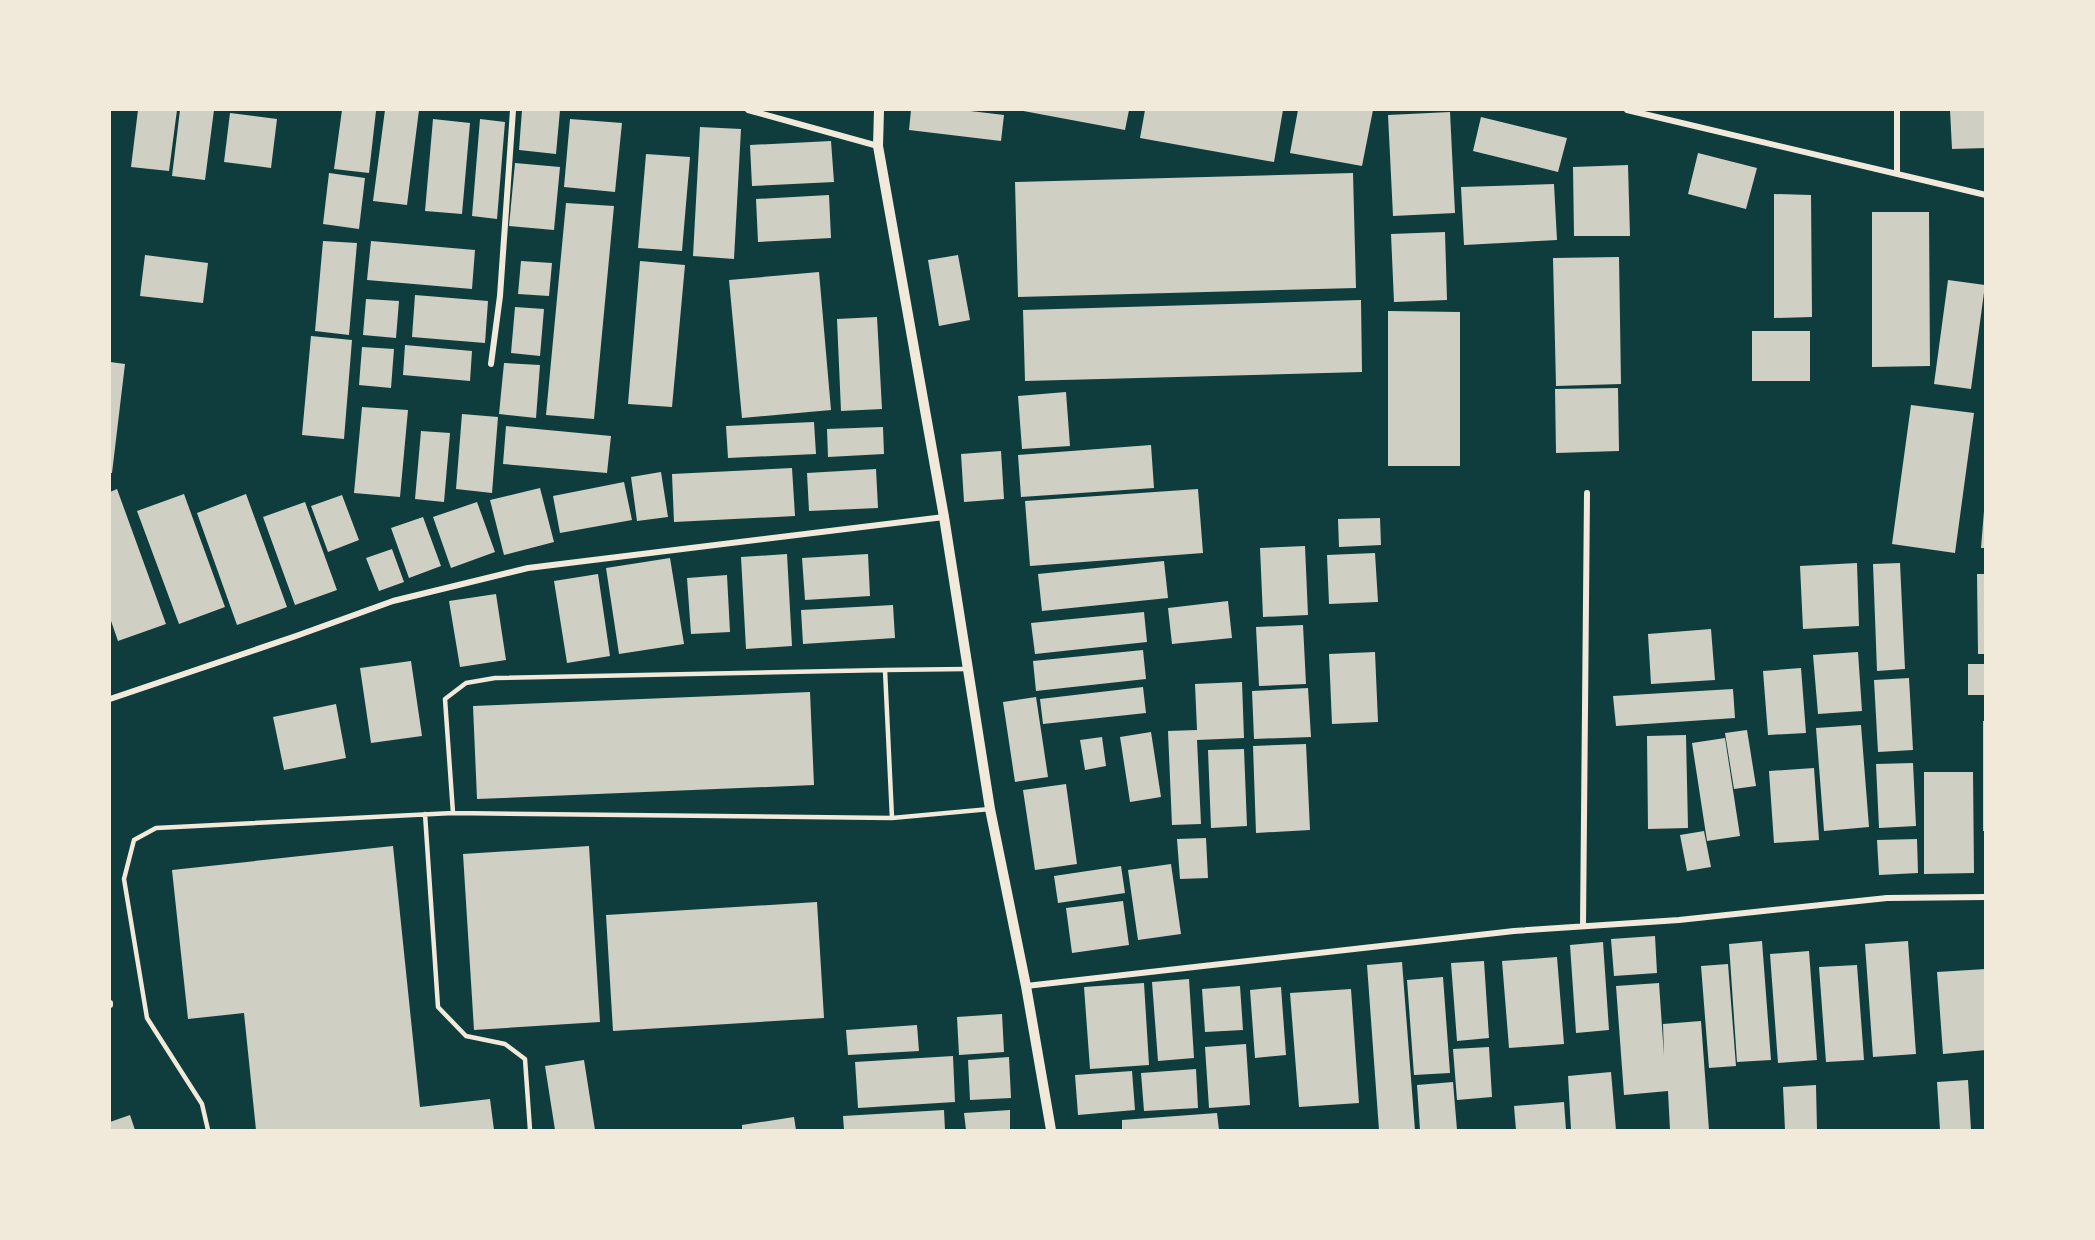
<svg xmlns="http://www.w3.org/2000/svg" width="2095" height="1240" font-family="Roboto,sans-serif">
	<rect width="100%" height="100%" fill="#0f3d3e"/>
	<path fill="#cfcfc3" d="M138 110H177L169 171 131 167Z
		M180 110H214L205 180 172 176Z
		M342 110 376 111 369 173 334 169Z
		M385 110H419L407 205 373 201Z
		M522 110H560L556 154 519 150Z
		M911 110H962L1004 115 1001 141 909 130Z
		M1018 110H1129L1125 130Z
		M1145 110H1283L1274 162 1140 138Z
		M1298 110H1373L1362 166 1290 153Z
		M1950 110H1986V148L1952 149Z
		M1450 112 1455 213 1393 216 1388 115Z
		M230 113 277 119 271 168 224 162Z
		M1481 117 1567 138 1558 172 1473 151Z
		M433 119 470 123 462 214 425 211Z
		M480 119 505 122 497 219 472 216Z
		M570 119 622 123 615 192 564 187Z
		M700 127 741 129 734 259 693 256Z
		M831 141 834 182 752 186 750 145Z
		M1698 153 1757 168 1746 209 1688 194Z
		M646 154 690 157 682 251 638 248Z
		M515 163 560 167 554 230 509 226Z
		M1628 165 1630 236H1574L1573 167Z
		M329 173 365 178 359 229 323 224Z
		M1353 173 1356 288 1018 297 1015 182Z
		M1554 184 1557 240 1464 245 1461 187Z
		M1774 194 1811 195 1812 317 1774 318Z
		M829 195 831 238 758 242 756 199Z
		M566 203 614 206 594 419 546 415Z
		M1872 212H1929L1930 366 1872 367Z
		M1445 232 1447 300 1394 302 1391 234Z
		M323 241 357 243 349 335 315 331Z
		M371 241 475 250 472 289 367 280Z
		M145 255 208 263 203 303 140 296Z
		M958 255 970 320 939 326 928 260Z
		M1619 257 1621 384 1556 386 1553 258Z
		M521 261 552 263 549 296 518 294Z
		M640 261 685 265 672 407 628 404Z
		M819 272 831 410 742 418 729 280Z
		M1948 280 1985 285 1971 389 1934 384Z
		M415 295 488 301 485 343 412 337Z
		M366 299 399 301 396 338 363 335Z
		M1361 300 1362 372 1025 381 1023 310Z
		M515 307 544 309 540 356 511 353Z
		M1388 311 1460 312V466H1388Z
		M877 317 882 409 841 411 837 319Z
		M1752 331H1810V381H1752Z
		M311 336 352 340 344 439 302 435Z
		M405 345 472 351 470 381 403 375Z
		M362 347 394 349 391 388 359 385Z
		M110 362 125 364 112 473H110Z
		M504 363 540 365 536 418 499 414Z
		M1618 388 1619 451 1556 453 1555 389Z
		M1066 392 1070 446 1022 449 1018 396Z
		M1911 405 1974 413 1955 553 1892 544Z
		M362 407 408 410 400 497 354 493Z
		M462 414 498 417 492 493 456 489Z
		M814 422 816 454 728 458 726 426Z
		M506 426 611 436 607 473 503 464Z
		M883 427 884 454 828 457 827 429Z
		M421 431 450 433 444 502 415 499Z
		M1151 445 1154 488 1021 497 1018 455Z
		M1001 451 1004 499 964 502 961 454Z
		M792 468 795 516 674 522 672 474Z
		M876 469 878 508 809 511 807 473Z
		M661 472 668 517 637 521 631 477Z
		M624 482 632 520 560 533 553 496Z
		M540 488 554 542 504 555 490 500Z
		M117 489 166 624 118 641 110 618V492Z
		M1198 489 1203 553 1030 566 1025 501Z
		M184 494 225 607 179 624 137 511Z
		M246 494 287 607 237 625 197 513Z
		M342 495 359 540 328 552 311 506Z
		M305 502 337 590 295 605 263 517Z
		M477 502 495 552 451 568 433 517Z
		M1984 511H1986V548H1981Z
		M423 517 441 566 409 578 391 528Z
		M1380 518 1381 545 1339 547 1338 519Z
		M1305 546 1308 615 1263 617 1260 548Z
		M392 549 404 582 379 591 366 558Z
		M1375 553 1378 602 1329 604 1327 555Z
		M787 554 792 646 746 649 741 557Z
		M868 554 870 596 805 600 802 558Z
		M670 558 684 644 619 654 606 568Z
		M1164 561 1168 598 1042 611 1038 574Z
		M1857 563 1859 626 1803 629 1800 566Z
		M1900 563 1905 669 1877 671 1873 564Z
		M598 574 610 656 567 663 554 581Z
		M1977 574H1986V654H1978Z
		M727 575 730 632 691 634 687 578Z
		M496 594 506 660 460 667 449 601Z
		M1228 601 1232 638 1172 644 1168 608Z
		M893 605 895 638 803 644 801 610Z
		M1144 612 1147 642 1035 654 1031 623Z
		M1303 625 1306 684 1259 686 1256 627Z
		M1711 629 1715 680 1651 684 1648 634Z
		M1143 650 1146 679 1036 691 1033 661Z
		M1375 652 1378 722 1332 724 1329 654Z
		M1858 652 1862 711 1818 714 1813 655Z
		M411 661 422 736 371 743 360 668Z
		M1968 664H1986V695H1968Z
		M1801 668 1806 733 1768 735 1763 671Z
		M1909 678 1913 750 1878 752 1874 680Z
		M1242 682 1244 738 1197 740 1201 824 1172 825 1168 731 1197 730 1195 684Z
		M1143 687 1146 713 1043 724 1040 699Z
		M1308 688 1311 737 1254 739 1252 691Z
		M1733 689 1735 718 1616 726 1613 696Z
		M810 692 814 785 477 799 473 706Z
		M1036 697 1048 777 1015 782 1003 702Z
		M336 704 346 758 284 770 273 717Z
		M1983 721H1986V831H1983Z
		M1861 725 1869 827 1824 831 1816 728Z
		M1747 730 1756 786 1734 789 1725 733Z
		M1151 732 1161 797 1130 802 1120 737Z
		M1686 735 1688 828 1648 829 1647 736Z
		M1102 737 1106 766 1085 770 1080 740Z
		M1725 738 1740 836 1707 841 1692 743Z
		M1306 744 1310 830 1256 833 1253 746Z
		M1244 749 1247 826 1211 828 1208 750Z
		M1913 763 1916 826 1879 828 1876 764Z
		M1814 768 1819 840 1774 843 1769 771Z
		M1924 772H1973L1974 873 1924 874Z
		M1066 784 1077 864 1035 870 1023 790Z
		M1704 831 1711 867 1687 871 1680 835Z
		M1206 838 1208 878 1180 879 1177 839Z
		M1917 839 1918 873 1879 875 1877 840Z
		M393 846 420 1107 490 1099 494 1130H256L244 1013 188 1019 172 870Z
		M589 846 600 1022 474 1030 463 854Z
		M1171 864 1181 934 1138 940 1128 870Z
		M1121 866 1125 893 1058 903 1054 876Z
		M1123 901 1129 945 1072 953 1066 908Z
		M817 902 824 1018 613 1031 606 915Z
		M1655 936 1657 973 1614 976 1611 939Z
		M1762 941 1771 1060 1737 1062 1729 944Z
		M1908 941 1916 1054 1873 1057 1865 944Z
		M1603 942 1609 1030 1576 1033 1570 945Z
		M1809 951 1817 1060 1778 1063 1770 954Z
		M1557 957 1564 1044 1509 1048 1502 961Z
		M1484 961 1489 1038 1457 1041 1451 963Z
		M1402 962 1415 1130H1379L1367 965Z
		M1728 964 1736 1066 1709 1068 1701 966Z
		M1857 965 1864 1060 1826 1062 1819 967Z
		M1986 969V1050L1943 1054 1937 972Z
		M1443 977 1450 1073 1414 1075 1407 980Z
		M1189 979 1194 1058 1158 1061 1152 982Z
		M1144 983 1149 1065 1090 1069 1084 987Z
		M1659 983 1664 1056 1663 1024 1701 1021 1709 1130H1670L1668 1091 1624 1095 1616 986Z
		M1240 986 1243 1030 1205 1032 1202 989Z
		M1281 987 1286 1055 1255 1058 1250 990Z
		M1351 989 1359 1103 1299 1107 1290 993Z
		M1002 1014 1004 1052 959 1055 957 1017Z
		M917 1025 919 1051 848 1055 846 1030Z
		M1246 1044 1250 1105 1209 1108 1205 1047Z
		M1489 1047 1492 1097 1457 1100 1453 1049Z
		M953 1056 955 1102 858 1108 855 1062Z
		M1009 1057 1011 1098 970 1100 968 1060Z
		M584 1060 595 1130H555L545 1066Z
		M1196 1069 1198 1108 1144 1111 1141 1073Z
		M1132 1071 1135 1110 1078 1115 1075 1075Z
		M1611 1072 1616 1130H1571L1568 1076Z
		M1968 1080 1971 1130H1940L1937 1082Z
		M1453 1082 1457 1130H1420L1417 1085Z
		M1816 1085 1817 1130H1785L1783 1087Z
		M1564 1102 1566 1130H1516L1514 1106Z
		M944 1110 945 1130H844L843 1116Z
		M1010 1110V1130H966L964 1113Z
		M1217 1113 1219 1130H1122V1120Z
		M130 1115 135 1130H110V1122Z
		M794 1117 796 1130H742V1125Z"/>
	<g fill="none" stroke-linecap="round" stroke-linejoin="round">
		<path stroke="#f1e9da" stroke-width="4.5" d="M885 670 966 669
			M453 813 445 699 466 683 495 678 885 670 892 818
			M425 814 438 1007 466 1036 505 1044 525 1059 530 1130
			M208 1130 202 1104 147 1018 124 879 134 840 156 828 453 813 892 818 990 809"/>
		<path stroke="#f1e9da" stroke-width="6" d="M748 110 878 146
			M1627 110 1986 195
			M1897 110V174
			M491 364 500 296 513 110
			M110 699 296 636 393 601 528 568 944 517
			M1583 926 1587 493
			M1026 986 1514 931 1679 920 1887 898 1986 897
			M110 1003V1005"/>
		<path stroke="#f1e9da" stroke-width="10" d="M879 110 878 146 944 517 990 809 1026 986 1051 1130"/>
	</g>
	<rect width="2095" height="1240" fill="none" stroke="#f1e9da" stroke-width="222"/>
</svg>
